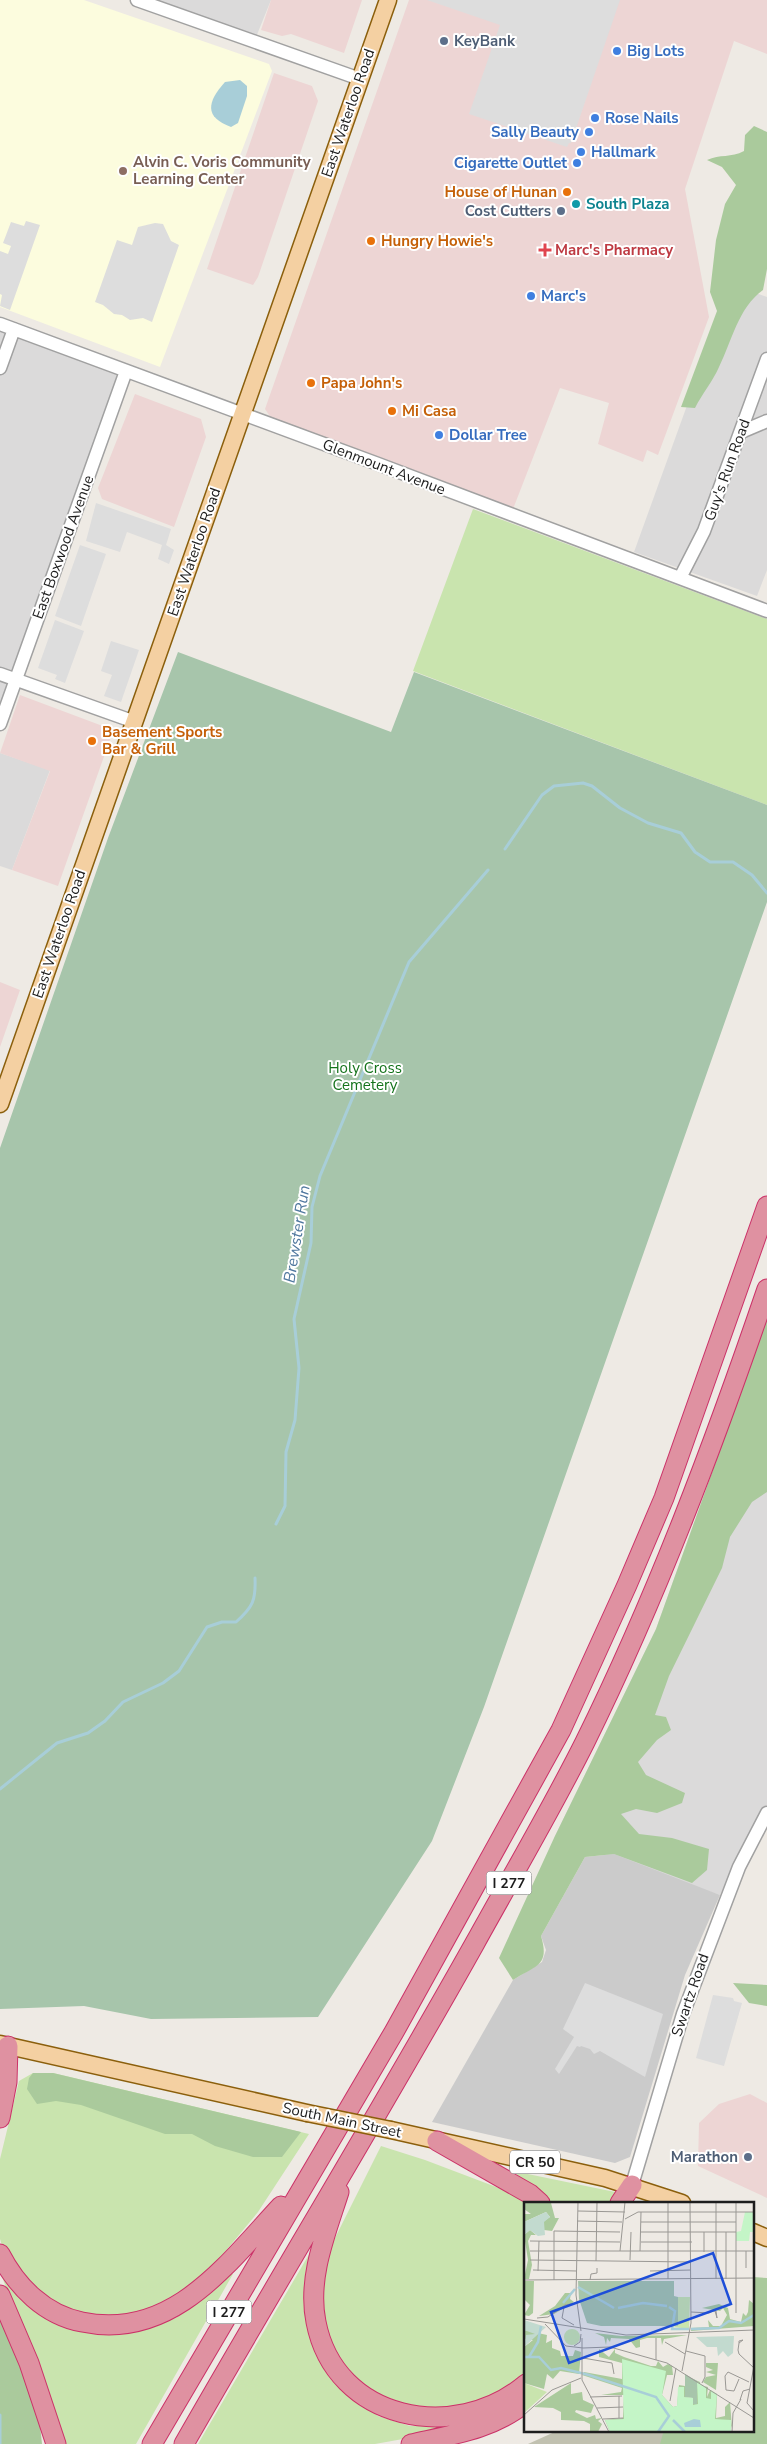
<svg xmlns="http://www.w3.org/2000/svg" width="767" height="2444" font-family="'Nunito Sans',sans-serif">
	<rect width="100%" height="100%" fill="#eeeae4"/>
	<path fill="#dbdada" d="M137 0H271L254 42Z
		M731 284 767 297V570L757 596 634 552Z
		M0 324 126 371 0 723Z
		M0 753 50 770 12 870 0 866Z
		M767 1319V1805L758 1817 720 1895 554 1838 656 1629Z"/>
	<path fill="#edd5d4" d="M271 0H362L344 53 291 34 282 36 261 30Z
		M409 0H767V54L734 41 685 189 709 317 658 455 647 450 643 462 598 444 609 403 560 388 513 509 290 427 271 418 265 409Z
		M274 73 312 86 318 101 258 277 253 285 207 269Z
		M135 394 201 419 206 437 174 527 102 499 98 488Z
		M20 695 108 728 112 734 58 886 12 870 50 771 0 753Z
		M0 982 20 990 0 1047Z
		M750 2094 767 2103V2198L698 2166 699 2123 719 2104Z"/>
	<path fill="#fcfcde" d="M0 0H84L269 64 272 71 160 367 0 307Z"/>
	<path fill="#cbcbcb" d="M614 1854 720 1895 685 1975 630 2157 615 2163 432 2122 513 1980 542 1962 546 1950 541 1936 585 1857Z"/>
	<path fill="#c1c1b0" d="M559 2430H753L767 2444H528Z"/>
	<path fill="#c9e4ae" d="M473 509 767 619V805L413 671Z
		M33 2073H53L309 2134 258 2212 214 2265 176 2298 128 2316 73 2314 38 2294 3 2249 0 2239V2159L19 2081Z
		M381 2146 425 2160 517 2195 526 2203V2371L503 2393 465 2410 415 2408 364 2388 330 2347 317 2304 327 2254Z
		M518 2172 615 2192 612 2203H546L516 2177Z
		M311 2251 315 2254 306 2275V2317L341 2387 378 2416 410 2426H439L442 2432 375 2444H198Z
		M0 2271 81 2329 98 2335 122 2333 176 2318 227 2274H233L136 2444H62Z"/>
	<path fill="#aaca9c" d="M754 126 767 132V269L763 290C738 308 732 341 719 367 713 381 702 394 695 408L681 407 717 311 710 292 716 240 725 204 736 185 722 167 707 160C720 154 731 158 744 151L745 135Z
		M767 1319V1492L752 1502 730 1537 722 1568 669 1676 655 1715 666 1717 671 1730 657 1740 638 1762 646 1775 685 1793 682 1803 657 1813 636 1809 621 1814 639 1834 672 1838 709 1849 707 1870 692 1883 614 1854 585 1857 541 1936C550 1966 536 1965 513 1980L499 1958 554 1838 656 1629Z
		M733 1983 767 1985V2006L749 2003Z
		M33 2073H53L301 2132 282 2157H253L215 2146 192 2134H165L81 2105 56 2101 37 2104 27 2089 29 2078Z
		M753 2277 767 2278V2444H660L664 2430H753Z
		M0 2316 39 2416 42 2444H0Z"/>
	<path fill="#a7c5ab" d="M178 652 391 732 414 672 767 805V902L484 1707 432 1841 318 2017 151 2019 84 2006 0 2009V1148L108 838Z"/>
	<path fill="#ddd" d="M427 0H620L571 143H569L567 147 469 114 500 25Z
		M26 221 40 225 10 310 0 306 2 295 0 294V251L8 254 11 246 3 243 11 222 24 226Z
		M155 223 163 224 171 241 179 245 152 322 143 318 130 320 122 315 114 314 103 305 95 302 117 240 132 245 138 227Z
		M96 503 171 529 166 545 174 550 169 564 158 559 162 545 127 532 120 552 86 541Z
		M80 545 106 554 81 626 55 616Z
		M55 620 84 631 65 683 55 679 57 675 38 668Z
		M111 641 139 650 121 702 104 696 112 675 101 671Z
		M585 1983 663 2014 645 2077 600 2051 594 2054 590 2049 581 2046 580 2047 577 2046 559 2074 555 2069 574 2037 563 2029Z
		M713 1995 733 1998 734 2001 742 2003 724 2066 696 2058Z"/>
	<path fill="#a8ced8" d="M240 80 247 86V96L238 123 231 127C204 117 207 102 225 82Z"/>
	<g fill="none" stroke-linecap="round" stroke-linejoin="round">
		<path stroke="#a8ced8" stroke-width="3" d="M505 849 542 795 554 786 583 783 592 786 620 808 648 823 681 833 695 852 710 862H733L752 875 767 893
			M276 1524 285 1506 286 1452 295 1420 299 1368 294 1319 311 1243 312 1207 320 1176 409 962 488 870
			M0 1789 57 1743 88 1733 105 1721 123 1702 163 1683 179 1671 207 1627 222 1622H236C253 1607 256 1600 255 1578
			M0 2415V2444"/>
		<defs>
			<path id="minor" d="M137 0 360 79
				M0 324 378 464 767 611
				M0 368 14 329
				M741 432 767 421
				M680 578 704 531 767 359
				M0 674 135 722
				M0 724 126 371
				M632 2185 683 2014 739 1867 767 1813"/>
			<path id="major" d="M0 1104 388 0
				M0 2044 307 2113
				M391 2130 605 2178 682 2203
				M753 2232 767 2238"/>
			<path id="highway" d="M0 2118 7 2082 8 2046
				M437 2141 530 2194 540 2203
				M339 2192C326 2233 307 2278 316 2322 335 2421 455 2444 526 2384
				M620 2203 632 2185
				M0 2254C17 2287 45 2315 82 2322 172 2341 227 2264 281 2206
				M0 2295 29 2363 56 2444
				M152 2444 394 2032 561 1730 627 1585 664 1498 767 1206
				M184 2444C280 2276 381 2111 475 1943 512 1876 551 1810 585 1742 657 1596 714 1444 767 1289
				M411 2444C451 2435 494 2429 526 2402"/>
		</defs>
		<use href="#minor" stroke="#a1a1a1" stroke-width="15"/>
		<use href="#major" stroke="#8b5f0c" stroke-width="19"/>
		<use href="#highway" stroke="#cb3268" stroke-width="21"/>
		<use href="#minor" stroke="#fff" stroke-width="12"/>
		<use href="#major" stroke="#f4d0a2" stroke-width="16"/>
		<use href="#highway" stroke="#df91a1" stroke-width="19"/>
		<defs>
			<path id="major-bridge" d="M307 2113 391 2130"/>
		</defs>
		<use href="#major-bridge" stroke="#8b5f0c" stroke-width="19" stroke-linecap="butt"/>
		<use href="#major-bridge" stroke="#f4d0a2" stroke-width="16"/>
	</g>
	<g fill="#5c6f8a" stroke="#fff" stroke-width="2">
		<circle cx="444" cy="41" r="5"/>
		<circle cx="561" cy="211" r="5"/>
		<circle cx="748" cy="2157" r="5"/>
	</g>
	<g fill="#3f7fe0" stroke="#fff" stroke-width="2">
		<circle cx="617" cy="51" r="5"/>
		<circle cx="595" cy="118" r="5"/>
		<circle cx="589" cy="132" r="5"/>
		<circle cx="581" cy="152" r="5"/>
		<circle cx="577" cy="163" r="5"/>
		<circle cx="531" cy="296" r="5"/>
		<circle cx="439" cy="435" r="5"/>
	</g>
	<circle fill="#8d6e63" stroke="#fff" stroke-width="2" cx="123" cy="171" r="5"/>
	<g fill="#e8710a" stroke="#fff" stroke-width="2">
		<circle cx="567" cy="192" r="5"/>
		<circle cx="371" cy="241" r="5"/>
		<circle cx="311" cy="383" r="5"/>
		<circle cx="392" cy="411" r="5"/>
		<circle cx="92" cy="741" r="5"/>
	</g>
	<circle fill="#0f9aa8" stroke="#fff" stroke-width="2" cx="576" cy="204" r="5"/>
	<path fill="#e0444e" stroke="#fff" stroke-width="2" d="M542.5 242.5h5v5h5v5h-5v5h-5v-5h-5v-5h5z"/>
	<g text-anchor="middle" dominant-baseline="central" stroke-width="4" stroke-linejoin="round" paint-order="stroke">
		<g fill="#fff" stroke="#616161" stroke-width="1">
			<rect x="486.5" y="1871.5" width="45" height="23" rx="4"/>
			<rect x="510" y="2150.5" width="50" height="23" rx="4"/>
			<rect x="206.5" y="2300.5" width="45" height="23" rx="4"/>
		</g>
		<g font-size="14" font-weight="bold" fill="#1d1d1d">
			<text x="509" y="1883">I 277</text>
			<text x="535" y="2162">CR 50</text>
			<text x="229" y="2312">I 277</text>
		</g>
		<g font-size="15" font-weight="bold" fill="#4e5e75" stroke="#fff" text-anchor="end">
			<text x="454" y="41" text-anchor="start">KeyBank</text>
			<text x="551" y="211">Cost Cutters</text>
			<text x="738" y="2157">Marathon</text>
		</g>
		<g font-size="15" font-weight="bold" fill="#366cbe" stroke="#fff" text-anchor="start">
			<text x="627" y="51">Big Lots</text>
			<text x="605" y="118">Rose Nails</text>
			<text x="579" y="132" text-anchor="end">Sally Beauty</text>
			<text x="591" y="152">Hallmark</text>
			<text x="567" y="163" text-anchor="end">Cigarette Outlet</text>
			<text x="541" y="296">Marc's</text>
			<text x="449" y="435">Dollar Tree</text>
		</g>
		<g font-size="15" fill="#1d1d1d" stroke="#fff">
			<text transform="translate(348 113) rotate(-71)">East Waterloo Road</text>
			<text transform="translate(384 467) rotate(21)">Glenmount Avenue</text>
			<text transform="translate(727 470) rotate(-70)">Guy's Run Road</text>
			<text transform="translate(63 547) rotate(-70)">East Boxwood Avenue</text>
			<text transform="translate(194 552) rotate(-71)">East Waterloo Road</text>
			<text transform="translate(59 934) rotate(-71)">East Waterloo Road</text>
			<text transform="translate(690 1995) rotate(-71)">Swartz Road</text>
			<text transform="translate(342 2120) rotate(12)">South Main Street</text>
		</g>
		<g font-size="15" font-weight="bold" fill="#785e54" stroke="#fff" text-anchor="start">
			<text x="133" y="162">Alvin C. Voris Community<tspan x="133" dy="17">Learning Center</tspan></text>
		</g>
		<g font-size="15" font-weight="bold" fill="#c56008" stroke="#fff" text-anchor="start">
			<text x="557" y="192" text-anchor="end">House of Hunan</text>
			<text x="381" y="241">Hungry Howie's</text>
			<text x="321" y="383">Papa John's</text>
			<text x="402" y="411">Mi Casa</text>
			<text x="102" y="732">Basement Sports<tspan x="102" dy="17">Bar &amp; Grill</tspan></text>
		</g>
		<g font-size="15" font-weight="bold" fill="#0d838f" stroke="#fff" text-anchor="start">
			<text x="586" y="204">South Plaza</text>
		</g>
		<g font-size="15" font-weight="bold" fill="#be3a42" stroke="#fff" text-anchor="start">
			<text x="555" y="250">Marc's Pharmacy</text>
		</g>
		<g font-size="15" fill="#14731b" stroke="#fff">
			<text x="365" y="1068">Holy Cross<tspan x="365" dy="17">Cemetery</tspan></text>
		</g>
		<g font-size="16" font-style="italic" fill="#4f779e" stroke="#fff">
			<text transform="translate(297 1234) rotate(-81)">Brewster Run</text>
		</g>
	</g>
	<g transform="translate(524 2202)">
		<rect width="230" height="230" fill="#eeeae4"/>
		<path d="M154 95H166L165 127 149 125 154 123ZM40 135a8 8 0 1 1 16 0a8 8 0 1 1-16 0ZM0 181 23 190 0 211Z" fill="#c9e4ae"/>
		<path d="M0 0 27 1 31 16H35L28 29 20 28V19L26 15 22 10 0 20V12H7L0 7ZM6 28 12 33H7L4 39 8 63 5 77H0L4 58 0 33ZM0 79H10L9 111 5 114 0 113 6 103 0 97ZM41 91H47L46 97 50 100 30 112 15 114 31 104ZM225 98 230 102V124L167 129V126L185 125 184 118 189 124H197L203 113 199 106 196 109 178 106 195 102 204 106 206 117 217 120 219 111 222 114 224 110ZM0 128 23 133 22 141 28 138V146L36 149 37 154H49L51 148 57 150 55 172 36 169 29 177 23 172 20 187 0 181V145L9 138 0 137ZM71 131 97 134 163 133 140 137 138 143 137 136H123L116 138V145L112 146 105 137 87 136 86 140 83 136 82 143 80 135ZM75 147 85 155 91 147V151L100 155 127 164H132L134 159 139 165 144 162 148 164 149 173H143L138 193 149 205 153 204 155 183 161 184V195L169 196V202H173L172 182 169 177 176 180 177 200 180 187 176 183 184 185 183 195 186 188 193 192 192 216 201 214V205L206 200 208 226 206 221 197 222 195 219 191 220 192 225 200 230 154 227 138 230V209L118 194 120 186 131 177 111 168 105 169V182L116 213 114 230H86L81 218 99 216 100 193H77L97 190 98 186 58 173 60 170 98 177V161L75 155ZM182 161H194L192 188 179 180 182 175 192 173 182 170 189 168 182 165ZM47 181V192L58 190 59 198 70 203 67 211 52 208 51 210 63 216 71 213 72 217 78 216 74 219 78 222 74 230H66V222L60 219 37 218V210L29 206 10 205Z" fill="#aaca9c"/>
		<path d="M22 10 26 15 20 20 21 33 14 34 6 28 0 33V20ZM0 118 22 125 0 145 2 133 11 132 0 128ZM210 134 209 151 204 155 199 149 194 154 193 145H183L172 135Z" fill="#c2dacf"/>
		<path d="M54 79H150V94L154 95V124H77L63 121 55 97ZM161 172 173 179V202H169V196L161 195Z" fill="#a7c5ab"/>
		<path d="M221 10H230V30H226L225 39H212V30L217 29ZM98 157 142 169 138 193 149 205 153 204 154 185H160V195L169 196V203L174 202 173 180 182 185V196L187 197V188L193 192 191 217 207 218V230H86L81 218 100 217Z" fill="#c4f5c7"/>
		<path d="M170 217 176 218 177 225H161L160 221Z" fill="#a8ced8"/>
		<path fill="none" stroke="#a8ced8" stroke-width="2.5" d="M54 85 90 106M39 101 51 87M145 105 151 109 148 127H165M94 106 119 101 143 104M167 127 195 126 205 119 217 121 230 113M0 155H15L27 168 37 166 65 173 132 195 145 214 134 230M5 155 14 140 17 124M149 218 161 230"/>
		<path fill="none" stroke="#9a9894" stroke-width="1" d="M54 0 52 93 57 129M98 0H161M144 0V77M192 0V77M54 9 101 10M101 17 114 10H230M53 19 98 20M117 20H212M117 30H212M180 30V50M202 30V77M6 39 96 40M117 40H168M6 49H230M96 49 101 0M116 49 117 10M222 49V66M6 58 167 60M106 58 107 30M72 59 73 0M9 68 53 69M14 69 15 39M126 69 167 68M212 77V0M0 78 230 76M30 78V29L96 30M66 78 67 72 73 71V66M40 105 38 116 50 123M167 110 185 111 189 109H192L193 116 191 109M212 111V77M13 116 24 115 41 103 53 101M0 117 102 133 230 128M21 122 42 144 59 146M58 136V178L85 230M141 140 161 152M215 141 219 138 215 139V141L214 148 215 152 230 166M50 144 56 140 57 132M59 146 86 145 143 161 230 216M162 149 181 154V175L178 181M59 156 88 161 90 172M132 158V136M230 164 223 201 230 209M158 169 167 121 166 0M215 177 210 189 202 188 201 174 204 170 225 180M66 195 98 194M216 198 219 189 226 187M146 199 152 166M73 206 99 205M0 213 28 188 57 176M95 216V194M79 217 99 216M208 230 209 211 217 197"/>
		<path fill="#1d4ed8" fill-opacity="0.15" stroke="#1d4ed8" stroke-width="2.5" d="M189 51 207 102 45 161 27 110Z"/>
		<rect width="230" height="230" fill="none" stroke="#1d1d1d" stroke-width="2.5"/>
	</g>
</svg>
